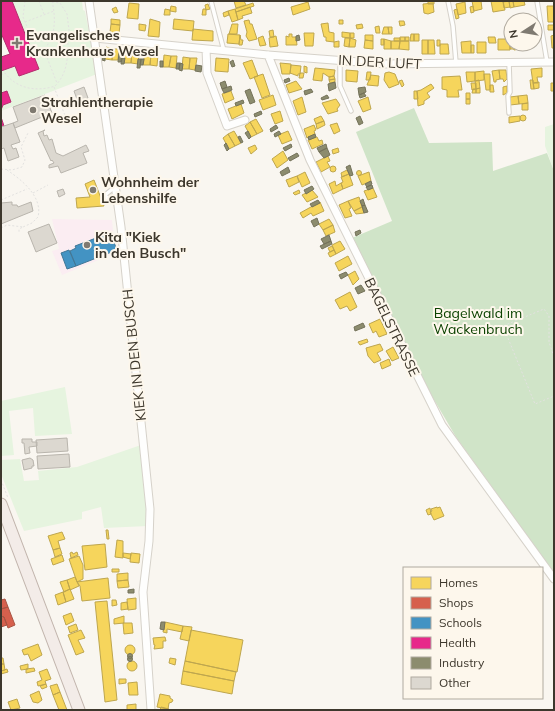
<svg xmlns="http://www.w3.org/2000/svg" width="555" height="711" font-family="Mulish,sans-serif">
	<rect width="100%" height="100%" fill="#f9f6f0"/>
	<path fill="#fbedf2" d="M52 219 112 220 114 241 118 252 62 275 52 251 59 249Z"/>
	<path fill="#e6f4df" d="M12 1H82L83 10 85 11 97 74 1 111 3 105 11 102 7 91 1 93V71L15 66 19 76 38 69Z
		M554 124V171L545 146V127Z
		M65 387 72 434 35 436 33 408 9 411 14 455 1 456V401Z
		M141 445 148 526 104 528 101 507 82 512V519L24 531 1 474V460L20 459 24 481 39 480 38 471 77 467Z"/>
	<path fill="#d0e4c8" d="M414 108 429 143 492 142 493 171 547 153 554 171V573L456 437 433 398 352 238 392 221 356 132Z"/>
	<path fill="#f6d55c" stroke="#bea64e" d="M244 1 246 5 236 8 234 1Z
		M428 1H434V4H428Z
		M472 1H481L482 9 474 11Z
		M491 1H503L505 10 493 12Z
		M509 1 510 7 504 8 503 2Z
		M509 1H513L514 7 510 8Z
		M513 1H524L525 5 514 7Z
		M308 2 310 9 293 15 291 7Z
		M465 2 466 13 458 15 456 4Z
		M129 3 139 4 138 19 127 18Z
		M253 3 254 6 236 12 235 9Z
		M433 3 434 12 428 14 424 13 423 4Z
		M208 4 210 9 206 10 205 5Z
		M171 6 176 7V12L170 11Z
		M473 6 474 12 471 13 470 7Z
		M547 6H554V22H548Z
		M116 7 118 12 114 13 112 9Z
		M250 7 252 13 242 16 243 18 238 20 236 12Z
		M165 9 170 10V15H164Z
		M203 9H206V15H202Z
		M235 9 238 20 232 22 228 11Z
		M457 9 459 18 456 19 454 10Z
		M228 11 229 15 224 17 223 13Z
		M111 19 120 20V25L111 24Z
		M150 19 160 22 159 37 148 36Z
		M174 19 194 21 193 31 173 29Z
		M249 20 250 24H252L257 39 249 41 246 36 247 32 244 21Z
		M339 20H343V24H339Z
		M399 21H404L405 25 400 26Z
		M328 23 329 32 334 33V42L326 41V37H324L321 24Z
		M111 24 120 25 119 33 110 32Z
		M139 24 146 25 145 31 139 30Z
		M232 24H238L237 34H229Z
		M362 24 363 28 357 29 356 25Z
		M548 25H554V30H548Z
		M379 26 380 33H376L375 27Z
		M384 27H388L389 34H382Z
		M388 27H392V34H389Z
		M193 29 213 31V41L192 40Z
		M273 30 274 37H270L269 31Z
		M342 32 350 33V38L342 37Z
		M304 33H314L313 46H305Z
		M350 33H354V38H350Z
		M228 34 240 35 239 44 227 43Z
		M289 34H292V37H296L297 45H286V36L289 37Z
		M411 34H414V41H410Z
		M414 34H419V41H414Z
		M240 35 241 40H243L242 45H239Z
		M365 35H373V41L365 40Z
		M554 35V48H552L551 36Z
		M263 36 266 45 260 46 258 38Z
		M276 36 278 46 270 47 269 38Z
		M405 37V41H400V37Z
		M405 37H409V41H405Z
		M488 37H495L496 43H489Z
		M345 38H350L349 47 344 46Z
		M350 38 356 40 355 47H349Z
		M394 38H400V41H394Z
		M381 39H384V45H381Z
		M384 39 391 41V49H384Z
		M498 39H510V50H498Z
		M510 39 511 44H513L514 49H510Z
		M365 40 373 41V49L364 48Z
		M422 40H428V54H422Z
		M428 40H434L435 54H428Z
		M437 40H440V46H437Z
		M391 41H400L399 49H391Z
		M400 41H409V50L399 49Z
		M471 41V53H462L461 42Z
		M334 42 339 41V47H334Z
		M477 42H486V53H477Z
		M440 44H448L449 54H440Z
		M513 44H519L520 49 514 50Z
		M471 45H474V53H471Z
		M106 47 113 49 112 60 105 59Z
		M113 49H119L118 60H112Z
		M125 51 132 52 131 63H124Z
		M132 52H139L138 64 131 63Z
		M145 53 151 54 150 65H143Z
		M151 54H158L157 66 150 65Z
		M164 55 171 56 169 67H163Z
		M171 56H177L176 68 169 67Z
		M183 57 190 58 189 69H182Z
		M190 58H197L195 70 189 69Z
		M216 58 229 59 228 72 215 71Z
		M252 60 258 76 250 79 243 63Z
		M280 63 291 64 290 74H282Z
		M291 65 301 66 300 74H298V76L290 73Z
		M304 66 307 67V73L304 72Z
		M315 68 335 70 334 76 329 77 323 73 322 81 313 80Z
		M542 68V77H537L538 83H533L531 69Z
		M346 70 358 71 357 82 346 81Z
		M499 70 500 79 496 80V82H494L492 71Z
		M499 70H506L507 79 504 82 503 79H500Z
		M484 71V80L475 81V72Z
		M367 72H371L370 80H366Z
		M389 72 395 74 399 84 389 88 384 80 385 73Z
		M466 72H475V81L467 82Z
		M300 73H304L303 78H299Z
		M263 74 270 95 262 98 254 77Z
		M484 74H490V90H486Z
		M371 75 379 76 378 86 367 85Z
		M334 76 335 79 329 80V77Z
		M460 76 462 90H458L459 97H447V90L442 89V77Z
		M335 79V82L330 83 329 80Z
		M402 80 404 85 402 87 399 81Z
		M479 80 480 88 476 89 475 81Z
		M530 80H533L534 89H531Z
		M296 81 302 89 289 93 286 85Z
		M539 82V88L534 89 533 83Z
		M471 83H476V89L472 90Z
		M551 83H554V91H551Z
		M431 84 434 88 427 93 430 97 424 101V104L418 106 417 91 421 90Z
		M490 85H493L494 92H490Z
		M507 86V93L503 95V87Z
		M480 88V93H476V89Z
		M473 89H476V93H472Z
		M231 91 234 99 225 103 222 94Z
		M414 91H417L418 99H414Z
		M466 93H470V99H466Z
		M273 95 276 105 263 110 259 100Z
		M527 95 528 103 519 104 518 96Z
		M518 96 519 104 510 105V97Z
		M302 97 306 112 298 115 293 101Z
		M368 97 371 109 363 112 358 101Z
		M336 99 340 105 337 109 338 111 328 114 322 103Z
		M466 99H470V104H466Z
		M528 103V110H522V104Z
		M241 104 244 113 232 119 228 109Z
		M280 111 283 121 275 124 271 114Z
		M520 118a3 3 0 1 1 6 0a3 3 0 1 1-6 0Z
		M321 116 324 121 316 124 314 119Z
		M520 116V121L509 123V117Z
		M256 119 263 131 257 134 250 122Z
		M324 121 325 125 317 129 316 124Z
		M250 122 257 134 251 137 245 126Z
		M337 123 340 131 334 134 330 125Z
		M314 125 316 130 314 131 315 134 307 138 304 129Z
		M234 131 241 143 235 146 228 134Z
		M288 131 292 140 282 144 278 135Z
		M228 134 235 146 229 149 223 138Z
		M317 137 319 141 322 140 323 144 312 149 308 140Z
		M255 145 257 149 251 154 248 148Z
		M338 148 339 152 333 154 332 150Z
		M283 151 288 160 277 168 272 159Z
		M328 156 330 161 327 162 330 167 321 172 316 162Z
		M330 169a3 3 0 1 1 6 0a3 3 0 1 1-6 0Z
		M347 170 349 174 342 177 341 173Z
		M356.5 173a2.5 2.5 0 1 1 5 0a2.5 2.5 0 1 1-5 0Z
		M305 172 310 183 302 187 297 176Z
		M369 172 371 181 362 185 358 176Z
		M349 174 353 185 343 189 341 183 343 182 341 177Z
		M297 176 299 182 289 187 286 180Z
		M94 180 104 206 77 208 76 198 90 197 85 184Z
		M335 181 336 186 341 183 343 189 333 194 329 184Z
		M373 188 377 197 368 200 364 191Z
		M299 190 300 193 295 195 293 193Z
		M312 190 318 197 307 202 302 195Z
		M359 197 362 207 354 211 348 201Z
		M348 201 351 208 349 209 352 216 345 218 339 205Z
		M320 202 324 211 313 216 311 213 303 218 300 213Z
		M362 207 364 213 356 214 354 211Z
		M329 219 333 225 323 230 319 224Z
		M333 225 335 232 326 236 323 230Z
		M340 241 345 249 336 254 332 245Z
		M332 246 334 250 330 252 328 248Z
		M334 250 336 254 330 257 328 253Z
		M348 256 352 264 339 271 335 263Z
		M355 271 359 279 353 285 348 275Z
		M350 292 357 307 350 311 347 306 340 309 335 300Z
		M380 319 387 334 379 337 376 331 373 333 369 324Z
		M367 339 368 342 360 345 358 342Z
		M380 344 383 350 377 353 381 360 374 363 368 356 366 348Z
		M393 347 399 358 392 361 386 351Z
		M389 359 391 365 382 369 380 363Z
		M437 507V508L440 507 444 516 434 520 430 512 432 511 431 509Z
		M430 508 431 514 428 515 426 510Z
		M106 530H108L109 539H107Z
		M62 532 65 539 58 541 60 548 53 550 48 536Z
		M117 540 123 541V558L115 557Z
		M105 544 107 567 85 570 82 546Z
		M60 548 62 554 55 557 53 550Z
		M72 552 73 554 77 552 78 555 71 558 70 553Z
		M123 553 131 554 130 559 123 557Z
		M131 553 140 554 139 563 130 562Z
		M62 555 64 561 53 565 51 559Z
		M79 556 83 565V579L77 582 69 559Z
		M112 569H119V572H112Z
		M128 573V580L117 581V574Z
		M75 577 79 586 70 590 67 580Z
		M108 578 110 598 82 601 80 586 77 582Z
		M67 580 70 589 64 592 60 582Z
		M128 580 129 587 118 588 117 581Z
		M70 589 74 599 66 602 63 592Z
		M63 592 66 602 58 605 55 595Z
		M136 598V609L128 610 127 599Z
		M112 600H116L117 605 112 606Z
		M107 601 117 700 105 702 95 602Z
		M127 602 128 609 121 610V603Z
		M71 613 74 621 66 625 63 616Z
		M124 616V623L114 624V619Z
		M165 622 183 626 182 632 167 629V633L163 632Z
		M132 623 133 633 124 634 123 623Z
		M76 624 78 630 70 633 68 627Z
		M183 626 192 627 189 641 180 639Z
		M81 630 85 638 78 640 84 652 76 655 68 635Z
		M191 630 243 640 237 672 185 661Z
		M165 637 166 641H163V648L154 649 155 645H154L153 638Z
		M38 644 42 655 31 661 28 654 24 655 22 650Z
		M125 650a5 5 0 1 1 10 0a5 5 0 1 1-10 0Z
		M1 658H3L4 664H1Z
		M170 658 176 659 175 665 169 663Z
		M185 661 236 672 234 681 183 671Z
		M127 666a5 5 0 1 1 10 0a5 5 0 1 1-10 0Z
		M1 664H4L5 670 1 671Z
		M28 664V669L21 670 20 666Z
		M34 668 35 671 26 673V669Z
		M7 669 8 672 1 674V671Z
		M47 669 51 679 45 681 46 684 38 686 37 682 42 680 39 672Z
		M183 671 234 681 232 694 181 684Z
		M119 679H126V683L119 684Z
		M137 682 138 695H129L128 683Z
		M46 684 47 687 42 689 40 686Z
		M57 684 60 692 53 695 50 686Z
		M39 691 42 700 38 703 33 702 30 695Z
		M60 692 67 710H59L53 695Z
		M160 694 170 696V698L173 700 172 702 169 703 168 709 157 707Z
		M17 699 20 708 11 710 8 702Z
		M136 704V710H127V705Z
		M161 707 169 709 168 710H160Z"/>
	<path fill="#d6604d" stroke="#a85443" d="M5 599 8 607 1 609V600Z
		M8 607 15 625 8 628 4 617 1 616V609Z
		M1 616 4 617 7 625 1 627Z"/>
	<path fill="#4393c3" stroke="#417796" d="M104 235 105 237 111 235 117 250 76 266 70 251 76 248 75 246Z
		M69 250 76 266 67 269 61 253Z"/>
	<path fill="#e7298a" stroke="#b42d6e" d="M1 1H12L39 69 19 76 15 66 1 71V57L10 54 1 33Z
		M7 91 11 102 3 105 1 110V93Z
		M1 117 4 126 1 127Z"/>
	<path fill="#8c8c6e" stroke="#74725a" d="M299 35 300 40 296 41V36Z
		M103 53 105 54V61L102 60Z
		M119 53H122L121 62H118Z
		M122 58H125L124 64H121Z
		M138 59H141L140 68H137Z
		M141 59H144L143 65H140Z
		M233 60 235 66 232 67 230 62Z
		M160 61H163V67H160Z
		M177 63H180L179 69H176Z
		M180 63 183 64 182 71 179 70Z
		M196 65 202 66 201 72 195 71Z
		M289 78 290 81 285 83 284 80Z
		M225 81 227 87 222 89 220 83Z
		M335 82 336 88 329 91 328 84Z
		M231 86 232 90 224 93 222 89Z
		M365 87 366 92 359 95 358 88Z
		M250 89 255 102 250 104 245 91Z
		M311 89 313 92 305 95 304 91Z
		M364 93 366 96 360 98 359 95Z
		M327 95 329 98 322 100 321 98Z
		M243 100 244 103 236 106 235 103Z
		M261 111 262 114 255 117 254 114Z
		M360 116 363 123 359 125 356 118Z
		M276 125 278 128 271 132 270 129Z
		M248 131 251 137 249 139 245 133Z
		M279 131 281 134 275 137 274 134Z
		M315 134 316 137 309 140 308 137Z
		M240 136 243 142 241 143 238 137Z
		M226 143 229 149 227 151 224 145Z
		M291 144 292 147 285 151 283 148Z
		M326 144 327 148 319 152 317 148Z
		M327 148 330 155 324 158 319 152Z
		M297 153 299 156 290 161 288 158Z
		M350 165 353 175 350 176 346 167Z
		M288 167 290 172 282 176 280 172Z
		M371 181 372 184 367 187 365 184Z
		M372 185 373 188 368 190 366 187Z
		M312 186 314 189 306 194 304 190Z
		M363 199 365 205 362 206 360 201Z
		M318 200 320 203 312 207 310 204Z
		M365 205 368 212 364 213 362 206Z
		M317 218 319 224 314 227 311 221Z
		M360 230 361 233 356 236 355 232Z
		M329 235 331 241 324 244 321 239Z
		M331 241 332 244 322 249 320 246Z
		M346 272 348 275 341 279 339 275Z
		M361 285 365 291 358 294 355 288Z
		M363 323 365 327 355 331 354 327Z
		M134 589V593H128V590Z
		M161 622H165L164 630 160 629Z
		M127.5 656a2.5 2.5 0 1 1 5 0a2.5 2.5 0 1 1-5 0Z
		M127.5 659a2.5 2.5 0 1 1 5 0a2.5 2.5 0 1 1-5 0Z"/>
	<path fill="#dcd8d0" stroke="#b9b5ad" d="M84 87 88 98 78 102 74 91Z
		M45 95 52 113 15 128 13 123 18 121 13 107Z
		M13 123 20 142 11 145 13 149 16 148 19 157 8 161 4 148 1 149V127Z
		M45 130 43 131 44 136 47 135 49 140 52 139 56 153 63 156 86 145 89 151 83 153 87 163 61 173 58 166 49 168V165L54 163 52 160 51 161 38 133Z
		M63 189 65 194 59 197 57 191Z
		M12 202V205H17L18 207 31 202 33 211 1 224V203Z
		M49 224 57 243 36 252 28 232Z
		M67 438 68 451 37 453 36 440Z
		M22 439H32V442H37V446L29 447 30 453 25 454 24 443H22Z
		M69 454 70 467 38 469 37 456Z
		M30 458 33 460 34 466H32V468L24 470 22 460Z"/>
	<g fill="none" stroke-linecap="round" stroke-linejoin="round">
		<defs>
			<path id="lane" d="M211 1 224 51
				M448 1 453 26 456 63
				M537 1 547 62
				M340 61V86L351 111
				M509 113 508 96 510 92 509 63
				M115 187 105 195 108 199 116 195"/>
			<path id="street" d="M89 1 121 227 150 509 149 541 143 592 151 710
				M95 38 268 55 386 64 554 62
				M206 49 207 73 227 126 245 120
				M268 55 310 160 442 425 554 579"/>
			<path id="primary" d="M1 504 79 710"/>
		</defs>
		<use href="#lane" stroke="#d6d2ca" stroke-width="5.5"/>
		<use href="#street" stroke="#d6d2ca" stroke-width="9"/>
		<use href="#primary" stroke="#c2b5ad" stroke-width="13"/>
		<path stroke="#e3e2e0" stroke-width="1" stroke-dasharray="2 2" stroke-linecap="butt" d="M25 1 23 17 33 41 68 38
			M39 1 44 14
			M52 1C56 19 56 35 44 50L57 83
			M25 22 54 11
			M1 75 5 73C17 89 37 92 55 86 68 73 68 56 68 38H70L67 14 60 3 46 1
			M54 87 66 118
			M1 169 12 170 22 167 25 160 21 147 28 133
			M7 170C22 180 43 197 38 217L32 223 23 227
			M33 193 48 185
			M1 200 27 189
			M1 228 7 225 23 227 19 229V232
			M554 357 549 342V316L544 309 503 326 535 404 554 396
			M1 480 8 498"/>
		<use href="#lane" stroke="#fefefd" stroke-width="3.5"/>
		<use href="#street" stroke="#fefefd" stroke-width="7"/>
		<use href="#primary" stroke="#f3ece8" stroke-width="11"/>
	</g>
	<g fill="#7f7a71" stroke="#fdf7ec" stroke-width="1.5">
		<path d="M15 37h4v4h4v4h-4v4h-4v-4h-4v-4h4z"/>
		<circle cx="33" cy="110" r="4"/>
		<circle cx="93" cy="190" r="4"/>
		<circle cx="87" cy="245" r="4"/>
	</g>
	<g text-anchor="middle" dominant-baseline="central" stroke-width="4" stroke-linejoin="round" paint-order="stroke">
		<g font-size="14" font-weight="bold" fill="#3d372c" stroke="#fdf7ec" text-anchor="start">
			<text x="26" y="35">Evangelisches<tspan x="26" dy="16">Krankenhaus Wesel</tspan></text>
			<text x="41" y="102">Strahlentherapie<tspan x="41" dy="16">Wesel</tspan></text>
			<text x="101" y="182">Wohnheim der<tspan x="101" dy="16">Lebenshilfe</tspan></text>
			<text x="95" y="237">Kita "Kiek<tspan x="95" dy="16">in den Busch"</tspan></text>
		</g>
		<g font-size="14" fill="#3d372c" stroke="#fdf7ec">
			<text transform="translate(380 62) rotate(3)">IN DER LUFT</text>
			<text transform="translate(392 327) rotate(64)">BAGELSTRASSE</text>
			<text transform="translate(134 355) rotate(-96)">KIEK IN DEN BUSCH</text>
		</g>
		<g font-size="14" fill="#0b4200" stroke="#fdf7ec">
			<text x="478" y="313">Bagelwald im<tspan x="478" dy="16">Wackenbruch</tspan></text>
		</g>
	</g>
	<rect width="555" height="711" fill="none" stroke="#3d372c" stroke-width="4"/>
	<rect x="403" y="567" width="140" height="132" fill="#fdf7ec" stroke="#b0aa9f"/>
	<rect x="411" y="577" width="20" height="12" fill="#f6d55c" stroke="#b0aa9f"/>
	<text x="439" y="587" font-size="12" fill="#3d372c">Homes</text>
	<rect x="411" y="597" width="20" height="12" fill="#d6604d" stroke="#b0aa9f"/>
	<text x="439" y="607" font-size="12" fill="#3d372c">Shops</text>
	<rect x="411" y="617" width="20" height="12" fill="#4393c3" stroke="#b0aa9f"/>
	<text x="439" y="627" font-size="12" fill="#3d372c">Schools</text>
	<rect x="411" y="637" width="20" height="12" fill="#e7298a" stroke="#b0aa9f"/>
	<text x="439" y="647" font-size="12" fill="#3d372c">Health</text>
	<rect x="411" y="657" width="20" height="12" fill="#8c8c6e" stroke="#b0aa9f"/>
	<text x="439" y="667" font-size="12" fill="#3d372c">Industry</text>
	<rect x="411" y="677" width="20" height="12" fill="#dcd8d0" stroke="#b0aa9f"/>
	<text x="439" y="687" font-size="12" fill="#3d372c">Other</text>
	<g transform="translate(523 32) rotate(258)"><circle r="19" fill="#fdf7ec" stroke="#b0aa9f"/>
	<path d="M0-3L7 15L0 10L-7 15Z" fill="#7f7a71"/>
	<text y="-6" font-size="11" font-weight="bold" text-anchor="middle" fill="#3d372c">N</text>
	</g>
</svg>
